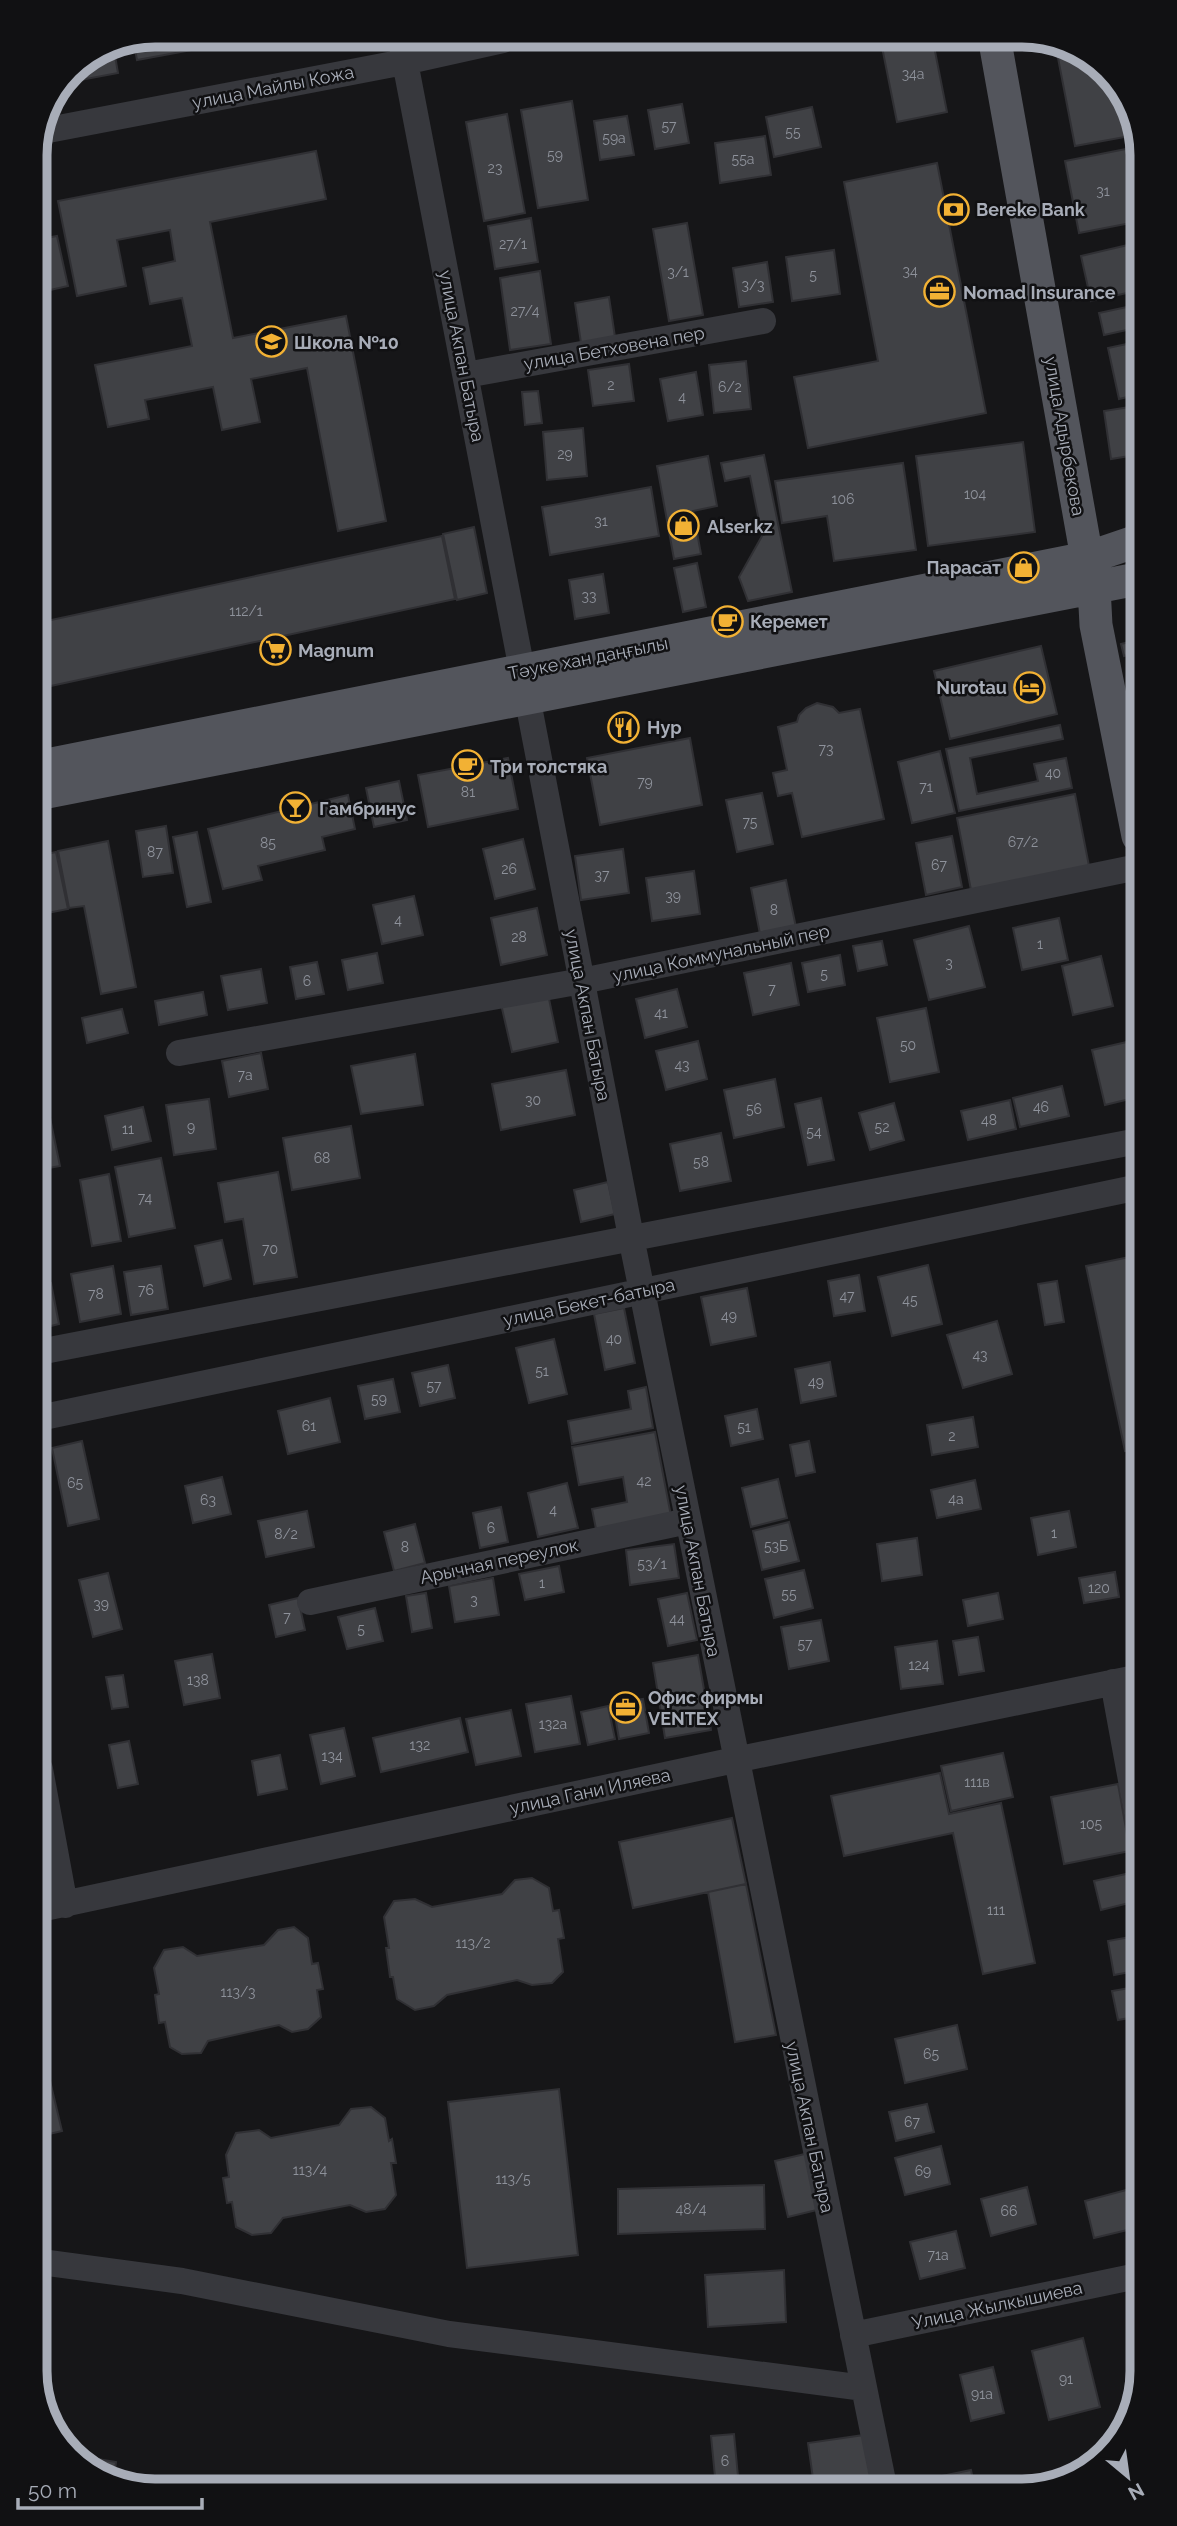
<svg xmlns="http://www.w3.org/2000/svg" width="1177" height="2526" font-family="Raleway,sans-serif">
	<rect width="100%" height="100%" fill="#161618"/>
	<path fill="#404145" stroke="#303034" stroke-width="2" d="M932 36 947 112 897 122 880 37Z
		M191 43 192 50 137 60 134 44Z
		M110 44H113L118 73 65 83 71 70Z
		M1081 55 1095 60 1135 116 1136 135 1075 146 1058 58Z
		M572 101 588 200 538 208 521 110Z
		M682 104 689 143 655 149 648 110Z
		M812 107 821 147 774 157 766 117Z
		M507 114 525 213 484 221 466 122Z
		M627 116 634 155 600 160 594 121Z
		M765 136 771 175 720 183 715 143Z
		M1136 147V222L1079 233 1065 161Z
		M316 151 326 199 210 222 233 338 346 316 386 521 338 531 307 368 251 379 260 422 222 430 213 387 145 400 149 419 108 427 95 365 192 346 182 298 150 304 143 268 175 261 170 230 117 240 126 286 77 296 58 201Z
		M937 163 986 413 808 448 794 377 878 361 844 182Z
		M531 218 538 262 495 269 488 226Z
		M687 223 703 315 669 321 653 229Z
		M57 236 68 286 37 293 35 240Z
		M1132 244 1136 263V291L1091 301 1081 256Z
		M834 250 840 294 792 301 786 257Z
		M767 262 773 302 739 307 733 268Z
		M540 271 551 344 510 350 500 278Z
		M609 297 615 337 581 343 575 303Z
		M1136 305V328L1104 335 1099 313Z
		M1136 342V395L1119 399 1108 348Z
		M746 361 751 409 714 413 709 365Z
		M629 364 634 401 593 406 588 370Z
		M696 372 703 415 668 421 660 379Z
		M538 391 542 423 525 425 522 392Z
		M1136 406V455L1111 459 1104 411Z
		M583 428 587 476 547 480 543 432Z
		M1023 442 1035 532 928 546 916 456Z
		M764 455 792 592 748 601 739 577 762 536 750 476 725 481 721 463Z
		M708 456 717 506 693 511 701 554 674 559 657 466Z
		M903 463 916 550 834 561 827 516 782 523 775 481Z
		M651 487 659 536 550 555 542 507Z
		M474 527 487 593 457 600 443 534Z
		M442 536 455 599 37 689V623Z
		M697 563 706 607 683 612 674 568Z
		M603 574 609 613 575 619 569 580Z
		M1133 641 1136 653 1124 656 1121 644Z
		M1041 646 1057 714 950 739 934 671Z
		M817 703 833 707 839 713 860 709 884 819 802 837 792 793 778 796 773 773 787 770 778 727 797 722 799 715 806 708Z
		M1060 725 1063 739 970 758 977 794 1038 781 1034 764 1066 758 1072 788 959 811 946 749Z
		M690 738 702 805 600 825 587 758Z
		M940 751 955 813 912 823 898 762Z
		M508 758 518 809 428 827 418 775Z
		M399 781 407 820 374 827 366 788Z
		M762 793 773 844 737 852 726 800Z
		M1075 794 1089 866 971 890 957 818Z
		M348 795 355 829 322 837 325 850 258 866 262 880 223 889 208 829Z
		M166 826 173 873 143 877 136 831Z
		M197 832 211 902 187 907 173 837Z
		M952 836 962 887 926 895 916 843Z
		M523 839 535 889 495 899 483 849Z
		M108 841 136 987 101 994 84 906 69 908 58 851Z
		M623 849 629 893 581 900 575 856Z
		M56 852 68 909 37 915V856Z
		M694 871 700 914 652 921 646 878Z
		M786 880 797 932 761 939 751 888Z
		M414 896 423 935 382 944 373 905Z
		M537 908 547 955 501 965 491 918Z
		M1059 918 1068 960 1022 970 1013 928Z
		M969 926 985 987 929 1000 914 940Z
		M882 941 887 965 858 971 853 946Z
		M377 953 383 983 348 990 342 960Z
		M840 955 845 985 808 992 802 963Z
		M1101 956 1113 1006 1073 1015 1062 966Z
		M317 962 324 994 296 999 290 967Z
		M791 963 799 1005 753 1015 744 973Z
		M261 969 267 1003 228 1010 221 976Z
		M677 989 687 1027 645 1038 636 999Z
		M203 992 207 1015 159 1025 155 1001Z
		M548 994 558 1042 512 1052 501 1004Z
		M926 1008 939 1072 890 1082 877 1018Z
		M122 1009 128 1033 87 1043 82 1018Z
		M698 1041 707 1079 666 1090 656 1051Z
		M1131 1041 1138 1073V1097L1105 1105 1092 1050Z
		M261 1053 268 1089 229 1097 222 1061Z
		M415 1054 423 1105 361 1114 351 1066Z
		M566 1070 575 1115 501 1130 492 1084Z
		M775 1079 784 1127 734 1138 724 1090Z
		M1062 1086 1069 1116 1020 1127 1013 1098Z
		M821 1098 834 1160 808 1165 795 1104Z
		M209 1099 216 1149 174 1155 166 1105Z
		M1010 1100 1016 1129 968 1140 961 1111Z
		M894 1103 904 1140 870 1150 859 1113Z
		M143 1107 151 1141 112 1150 105 1116Z
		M49 1113 60 1166 38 1170V1116Z
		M351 1126 360 1178 292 1190 283 1138Z
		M721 1133 731 1181 680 1191 670 1144Z
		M161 1158 175 1228 129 1237 115 1167Z
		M278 1172 297 1277 254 1284 243 1219 225 1222 218 1183Z
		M109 1174 121 1241 92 1246 80 1180Z
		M608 1182 615 1214 581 1222 574 1190Z
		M222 1240 231 1279 204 1286 195 1246Z
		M1139 1255V1369L1132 1371 1139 1407V1448L1125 1451 1086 1266Z
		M928 1265 942 1324 892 1336 878 1277Z
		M113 1266 121 1314 80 1322 71 1274Z
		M161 1266 168 1309 131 1315 124 1272Z
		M859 1275 865 1311 834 1316 828 1281Z
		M1057 1281 1064 1322 1045 1325 1038 1284Z
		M51 1283 59 1324 39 1329 38 1285Z
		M747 1288 756 1336 711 1345 701 1297Z
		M624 1308 635 1363 605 1370 594 1314Z
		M997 1321 1012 1374 963 1388 947 1335Z
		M554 1339 567 1394 529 1403 516 1348Z
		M830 1362 836 1396 801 1403 795 1369Z
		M448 1365 455 1398 420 1406 412 1373Z
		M393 1379 400 1412 365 1419 358 1386Z
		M646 1387 653 1428 572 1444 568 1421 631 1409 628 1391Z
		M330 1398 340 1442 288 1454 278 1411Z
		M757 1409 763 1439 731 1446 725 1416Z
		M973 1417 978 1447 932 1455 927 1425Z
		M655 1432 671 1516 596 1529 592 1509 627 1502 623 1477 579 1485 572 1447Z
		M82 1441 99 1519 68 1526 52 1448Z
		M809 1441 815 1472 796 1476 790 1445Z
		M222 1477 231 1514 193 1523 185 1486Z
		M778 1479 787 1518 751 1527 742 1488Z
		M975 1480 981 1509 937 1518 931 1490Z
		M567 1483 578 1528 538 1537 528 1493Z
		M501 1507 508 1542 480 1548 473 1513Z
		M307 1511 314 1547 266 1557 258 1521Z
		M1069 1511 1076 1547 1038 1555 1031 1518Z
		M789 1522 799 1561 762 1570 753 1531Z
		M415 1524 425 1563 394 1571 384 1532Z
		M917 1538 922 1575 882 1581 877 1544Z
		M674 1544 679 1578 630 1585 626 1550Z
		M559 1566 564 1592 525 1600 519 1574Z
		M804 1570 813 1608 774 1618 765 1579Z
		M1115 1572 1119 1597 1084 1603 1079 1578Z
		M108 1573 122 1629 93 1637 79 1580Z
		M493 1578 499 1615 455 1622 449 1586Z
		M426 1593 432 1628 412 1632 406 1596Z
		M687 1593 697 1640 668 1646 658 1599Z
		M998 1593 1003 1619 968 1626 963 1600Z
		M298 1598 305 1630 276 1637 269 1605Z
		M375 1608 383 1641 347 1649 338 1617Z
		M821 1620 829 1661 789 1669 781 1627Z
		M978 1637 984 1671 959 1675 953 1641Z
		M937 1641 943 1684 901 1689 895 1647Z
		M212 1654 220 1698 184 1705 175 1661Z
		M698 1655 711 1730 665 1738 653 1663Z
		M123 1675 128 1707 112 1709 106 1677Z
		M571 1696 580 1744 535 1752 526 1704Z
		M643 1699 649 1733 619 1739 613 1704Z
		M608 1706 615 1739 588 1745 581 1712Z
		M511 1710 521 1756 476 1765 466 1719Z
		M460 1718 468 1752 381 1772 373 1738Z
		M344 1728 355 1776 321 1784 310 1735Z
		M129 1741 138 1784 118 1788 109 1745Z
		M1003 1753 1013 1797 951 1811 941 1766Z
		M280 1755 287 1789 258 1795 252 1761Z
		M940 1773 949 1814 1001 1803 1035 1963 983 1974 953 1833 844 1856 831 1796Z
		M1118 1784 1130 1851 1064 1864 1051 1797Z
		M732 1818 746 1884 633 1908 619 1842Z
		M1135 1872 1141 1900 1101 1910 1094 1881Z
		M532 1878 549 1888 553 1911 559 1910 564 1938 558 1939 563 1972 552 1983 532 1985 517 1980 447 1995 434 2006 415 2010 397 1999 393 1977H390L386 1948H389L384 1917 394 1901 415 1899 432 1907 502 1894 515 1880Z
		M746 1884 776 2035 735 2042 708 1892Z
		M294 1927 308 1938 312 1964 318 1963 323 1989 317 1990 321 2017 308 2029 292 2032 279 2025 208 2041 201 2053 182 2054 170 2047 165 2022 159 2023 155 1995 159 1994 154 1968 164 1950 183 1947 197 1956 264 1945 278 1930Z
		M1141 1935V1970L1114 1975 1108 1941Z
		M1141 1986V2016L1118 2020 1112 1991Z
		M957 2025 967 2069 905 2083 895 2039Z
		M40 2039 62 2131 41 2136Z
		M1141 2051V2092L1137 2093 1128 2054Z
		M559 2089 578 2255 467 2268 448 2102Z
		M927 2104 934 2132 896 2141 889 2112Z
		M371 2107 385 2118 389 2141 392 2139 396 2163H391L396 2195 385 2209 366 2212 350 2205 283 2218 271 2233 252 2235 236 2227 232 2202 227 2203 223 2178 229 2177 226 2155 236 2133 259 2130 271 2138 339 2125 351 2109Z
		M941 2146 950 2184 905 2195 895 2158Z
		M809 2153 821 2209 788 2217 775 2161Z
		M764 2185 765 2229 618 2234V2189Z
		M1027 2187 1036 2224 991 2236 981 2199Z
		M1130 2189 1140 2227 1094 2238 1085 2201Z
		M956 2231 965 2268 920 2279 910 2242Z
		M784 2270 786 2322 708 2327 705 2275Z
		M1083 2338 1100 2407 1049 2420 1032 2351Z
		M993 2367 1004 2413 971 2421 960 2375Z
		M734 2434 739 2487H716L711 2436Z
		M864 2435 872 2486H814L808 2443Z
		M86 2457 116 2462 114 2478 84 2467Z
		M971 2470 974 2485H939L937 2477Z
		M175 2476 205 2480 204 2490 173 2491Z
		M344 2482 374 2487V2489H343Z
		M220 2483 265 2490H219Z"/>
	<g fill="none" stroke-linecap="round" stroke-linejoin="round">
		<path stroke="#37383d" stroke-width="26" d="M401 41 631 1237 884 2486
			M43 131 404 62 503 40
			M466 375 763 321
			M179 1053 582 981 1138 867
			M39 1352 1138 1141
			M39 1418 1139 1187
			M310 1602 688 1521
			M1113 1682 1140 1829
			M40 1769 65 1905
			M40 1909 735 1760 1140 1677
			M41 2262 182 2281 449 2334 864 2388
			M853 2335 1142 2275"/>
		<path stroke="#53555c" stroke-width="33" d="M994 36 1087 558 1094 587 1096 625 1138 836
			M37 767 1087 558 1137 541
			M37 794 1137 579"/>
	</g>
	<defs>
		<symbol id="bank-ring" viewBox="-11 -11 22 22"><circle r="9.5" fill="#111113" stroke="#f2b134" stroke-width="1.5"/><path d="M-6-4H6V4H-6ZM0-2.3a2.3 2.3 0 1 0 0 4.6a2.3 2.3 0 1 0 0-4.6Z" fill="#f2b134"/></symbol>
		<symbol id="office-ring" viewBox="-11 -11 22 22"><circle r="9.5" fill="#111113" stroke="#f2b134" stroke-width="1.5"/><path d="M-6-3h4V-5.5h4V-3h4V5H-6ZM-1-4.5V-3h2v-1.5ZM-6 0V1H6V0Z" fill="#f2b134"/></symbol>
		<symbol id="school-ring" viewBox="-11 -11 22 22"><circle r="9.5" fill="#111113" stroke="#f2b134" stroke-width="1.5"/><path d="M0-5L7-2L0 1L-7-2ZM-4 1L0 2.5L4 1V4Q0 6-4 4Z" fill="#f2b134"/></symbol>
		<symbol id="shop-ring" viewBox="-11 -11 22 22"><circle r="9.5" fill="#111113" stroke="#f2b134" stroke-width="1.5"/><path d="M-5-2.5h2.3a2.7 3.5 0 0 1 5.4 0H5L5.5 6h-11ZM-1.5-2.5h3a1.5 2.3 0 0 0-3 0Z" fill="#f2b134"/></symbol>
		<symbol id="cafe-ring" viewBox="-11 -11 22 22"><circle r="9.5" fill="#111113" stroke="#f2b134" stroke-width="1.5"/><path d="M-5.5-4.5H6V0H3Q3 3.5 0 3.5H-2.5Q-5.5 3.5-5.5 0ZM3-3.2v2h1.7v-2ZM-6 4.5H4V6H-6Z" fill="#f2b134"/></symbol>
		<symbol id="supermarket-ring" viewBox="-11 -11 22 22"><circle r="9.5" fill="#111113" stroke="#f2b134" stroke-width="1.5"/><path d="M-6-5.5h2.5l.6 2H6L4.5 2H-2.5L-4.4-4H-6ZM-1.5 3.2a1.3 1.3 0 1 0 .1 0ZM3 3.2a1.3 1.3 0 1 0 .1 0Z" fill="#f2b134"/></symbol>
		<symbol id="hotel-ring" viewBox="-11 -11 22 22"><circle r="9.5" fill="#111113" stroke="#f2b134" stroke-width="1.5"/><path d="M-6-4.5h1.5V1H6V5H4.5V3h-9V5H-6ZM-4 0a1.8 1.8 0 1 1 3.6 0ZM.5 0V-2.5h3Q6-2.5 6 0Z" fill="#f2b134"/></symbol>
		<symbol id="restaurant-ring" viewBox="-11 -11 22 22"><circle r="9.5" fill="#111113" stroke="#f2b134" stroke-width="1.5"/><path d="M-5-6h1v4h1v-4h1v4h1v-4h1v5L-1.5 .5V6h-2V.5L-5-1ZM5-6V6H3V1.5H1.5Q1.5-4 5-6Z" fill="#f2b134"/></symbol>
		<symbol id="bar-ring" viewBox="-11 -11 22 22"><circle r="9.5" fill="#111113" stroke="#f2b134" stroke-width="1.5"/><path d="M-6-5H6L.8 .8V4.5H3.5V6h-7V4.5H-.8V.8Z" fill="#f2b134"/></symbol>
	</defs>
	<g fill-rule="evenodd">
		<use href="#bank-ring" x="936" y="192" width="35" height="35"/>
		<use href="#office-ring" x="922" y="274" width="35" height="35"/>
		<use href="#school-ring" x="254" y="324" width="35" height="35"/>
		<use href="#shop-ring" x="666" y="508" width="35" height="35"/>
		<use href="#shop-ring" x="1006" y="550" width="35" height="35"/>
		<use href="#cafe-ring" x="710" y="604" width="35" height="35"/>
		<use href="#supermarket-ring" x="258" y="632" width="35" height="35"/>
		<use href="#hotel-ring" x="1012" y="670" width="35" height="35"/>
		<use href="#restaurant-ring" x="606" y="710" width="35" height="35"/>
		<use href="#cafe-ring" x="450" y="748" width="35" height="35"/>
		<use href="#bar-ring" x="278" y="790" width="35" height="35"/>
		<use href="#office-ring" x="608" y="1690" width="35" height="35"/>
	</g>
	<g text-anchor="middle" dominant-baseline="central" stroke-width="5" stroke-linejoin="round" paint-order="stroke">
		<g font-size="14" fill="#8e929b">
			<text x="913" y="74">34а</text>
			<text x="669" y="126">57</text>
			<text x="793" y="132">55</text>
			<text x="614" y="138">59а</text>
			<text x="555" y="155">59</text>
			<text x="743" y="159">55а</text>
			<text x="495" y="168">23</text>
			<text x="1103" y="191">31</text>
			<text x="513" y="244">27/1</text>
			<text x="910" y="271">34</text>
			<text x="678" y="272">3/1</text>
			<text x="813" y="275">5</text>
			<text x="753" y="285">3/3</text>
			<text x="525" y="311">27/4</text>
			<text x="611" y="385">2</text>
			<text x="730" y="387">6/2</text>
			<text x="682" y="397">4</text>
			<text x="565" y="454">29</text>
			<text x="975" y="494">104</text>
			<text x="843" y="499">106</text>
			<text x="601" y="521">31</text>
			<text x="589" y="596">33</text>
			<text x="246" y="611">112/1</text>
			<text x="826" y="749">73</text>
			<text x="1053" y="773">40</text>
			<text x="645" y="782">79</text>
			<text x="926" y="787">71</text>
			<text x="468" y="792">81</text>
			<text x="750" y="822">75</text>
			<text x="1023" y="842">67/2</text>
			<text x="268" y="843">85</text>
			<text x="155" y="852">87</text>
			<text x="939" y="865">67</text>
			<text x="509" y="869">26</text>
			<text x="602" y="875">37</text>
			<text x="673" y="896">39</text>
			<text x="774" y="910">8</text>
			<text x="398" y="920">4</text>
			<text x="519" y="937">28</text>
			<text x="1040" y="944">1</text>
			<text x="949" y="963">3</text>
			<text x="824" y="974">5</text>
			<text x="307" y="981">6</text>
			<text x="772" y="989">7</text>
			<text x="661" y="1013">41</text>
			<text x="908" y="1045">50</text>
			<text x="682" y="1065">43</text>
			<text x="245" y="1075">7а</text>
			<text x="533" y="1100">30</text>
			<text x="1041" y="1107">46</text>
			<text x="754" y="1109">56</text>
			<text x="989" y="1120">48</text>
			<text x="191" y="1127">9</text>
			<text x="882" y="1127">52</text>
			<text x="128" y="1129">11</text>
			<text x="814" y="1132">54</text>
			<text x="322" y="1158">68</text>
			<text x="701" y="1162">58</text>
			<text x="145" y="1198">74</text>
			<text x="270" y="1249">70</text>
			<text x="146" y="1290">76</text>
			<text x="96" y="1294">78</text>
			<text x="847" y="1296">47</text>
			<text x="910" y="1300">45</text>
			<text x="729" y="1316">49</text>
			<text x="614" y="1339">40</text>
			<text x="980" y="1355">43</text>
			<text x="542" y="1371">51</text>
			<text x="816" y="1382">49</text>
			<text x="434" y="1386">57</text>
			<text x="379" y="1399">59</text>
			<text x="309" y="1426">61</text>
			<text x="744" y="1427">51</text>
			<text x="952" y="1436">2</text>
			<text x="644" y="1481">42</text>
			<text x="75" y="1483">65</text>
			<text x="956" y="1499">4а</text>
			<text x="208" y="1500">63</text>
			<text x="553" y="1510">4</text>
			<text x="491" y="1528">6</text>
			<text x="1054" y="1533">1</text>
			<text x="286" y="1534">8/2</text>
			<text x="776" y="1546">53Б</text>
			<text x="405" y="1547">8</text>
			<text x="652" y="1564">53/1</text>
			<text x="542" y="1583">1</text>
			<text x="1099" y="1588">120</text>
			<text x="789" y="1594">55</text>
			<text x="474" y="1600">3</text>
			<text x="101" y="1604">39</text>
			<text x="287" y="1617">7</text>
			<text x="677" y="1619">44</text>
			<text x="361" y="1629">5</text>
			<text x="805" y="1644">57</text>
			<text x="919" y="1665">124</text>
			<text x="198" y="1680">138</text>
			<text x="553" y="1724">132а</text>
			<text x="420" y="1745">132</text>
			<text x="332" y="1756">134</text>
			<text x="977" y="1782">111в</text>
			<text x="1091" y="1824">105</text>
			<text x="996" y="1910">111</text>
			<text x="473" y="1943">113/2</text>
			<text x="238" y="1992">113/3</text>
			<text x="931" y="2054">65</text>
			<text x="912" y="2122">67</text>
			<text x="310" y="2170">113/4</text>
			<text x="923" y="2171">69</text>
			<text x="513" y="2179">113/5</text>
			<text x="691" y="2209">48/4</text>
			<text x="1009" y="2211">66</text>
			<text x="938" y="2255">71а</text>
			<text x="1066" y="2379">91</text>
			<text x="982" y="2394">91а</text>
			<text x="725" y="2461">6</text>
		</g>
		<g font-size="18" fill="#a8adb8" stroke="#111113">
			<text transform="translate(273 87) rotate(-11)">улица Майлы Кожа</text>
			<text transform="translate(614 348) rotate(-10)">улица Бетховена пер</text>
			<text transform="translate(462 356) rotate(79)">улица Акпан Батыра</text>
			<text transform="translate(1065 436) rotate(80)">улица Адырбекова</text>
			<text transform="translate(588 658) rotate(-11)">Тәуке хан даңғылы</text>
			<text transform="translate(721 953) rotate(-12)">улица Коммунальный пер</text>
			<text transform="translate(588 1015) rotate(79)">улица Акпан Батыра</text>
			<text transform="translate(589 1302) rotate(-12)">улица Бекет-батыра</text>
			<text transform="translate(499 1561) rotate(-12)">Арычная переулок</text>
			<text transform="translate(698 1571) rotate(79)">улица Акпан Батыра</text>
			<text transform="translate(590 1791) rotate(-12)">улица Гани Иляева</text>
			<text transform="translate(810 2127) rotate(78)">улица Акпан Батыра</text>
			<text transform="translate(997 2305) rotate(-12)">Улица Жылкышиева</text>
		</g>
		<g font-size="18" font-weight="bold" fill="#a8adb8" stroke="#111113" text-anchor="start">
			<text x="976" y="209">Bereke Bank</text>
			<text x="963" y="292">Nomad Insurance</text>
			<text x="294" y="342">Школа №10</text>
			<text x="707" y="526">Alser.kz</text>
			<text x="1001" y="567" text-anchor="end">Парасат</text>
			<text x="750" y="621">Керемет</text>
			<text x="298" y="650">Magnum</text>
			<text x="1007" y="687" text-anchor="end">Nurotau</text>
			<text x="647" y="727">Нур</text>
			<text x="490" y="766">Три толстяка</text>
			<text x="319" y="808">Гамбринус</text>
			<text x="648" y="1697">Офис фирмы<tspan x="648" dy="21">VENTEX</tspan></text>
		</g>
	</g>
	<path d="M0 0H1177V2526H0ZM155 47H1022A108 108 0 0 1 1130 155V2371A108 108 0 0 1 1022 2479H155A108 108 0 0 1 47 2371V155A108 108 0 0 1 155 47Z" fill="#111113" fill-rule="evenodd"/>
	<path fill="none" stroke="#a8adb8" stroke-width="9" d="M155 47H1022A108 108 0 0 1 1130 155V2371A108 108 0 0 1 1022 2479H155A108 108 0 0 1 47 2371V155A108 108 0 0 1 155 47Z"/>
	<g transform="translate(1128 2477) rotate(151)" stroke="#111113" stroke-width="5" paint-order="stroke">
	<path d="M0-5L12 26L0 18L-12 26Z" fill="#a8adb8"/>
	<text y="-10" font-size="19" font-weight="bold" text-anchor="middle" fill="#a8adb8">N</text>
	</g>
	<path d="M18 2498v10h184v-10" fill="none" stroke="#a8adb8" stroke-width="3.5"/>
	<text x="28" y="2498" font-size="21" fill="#a8adb8" stroke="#111113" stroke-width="5" paint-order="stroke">50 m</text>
</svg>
